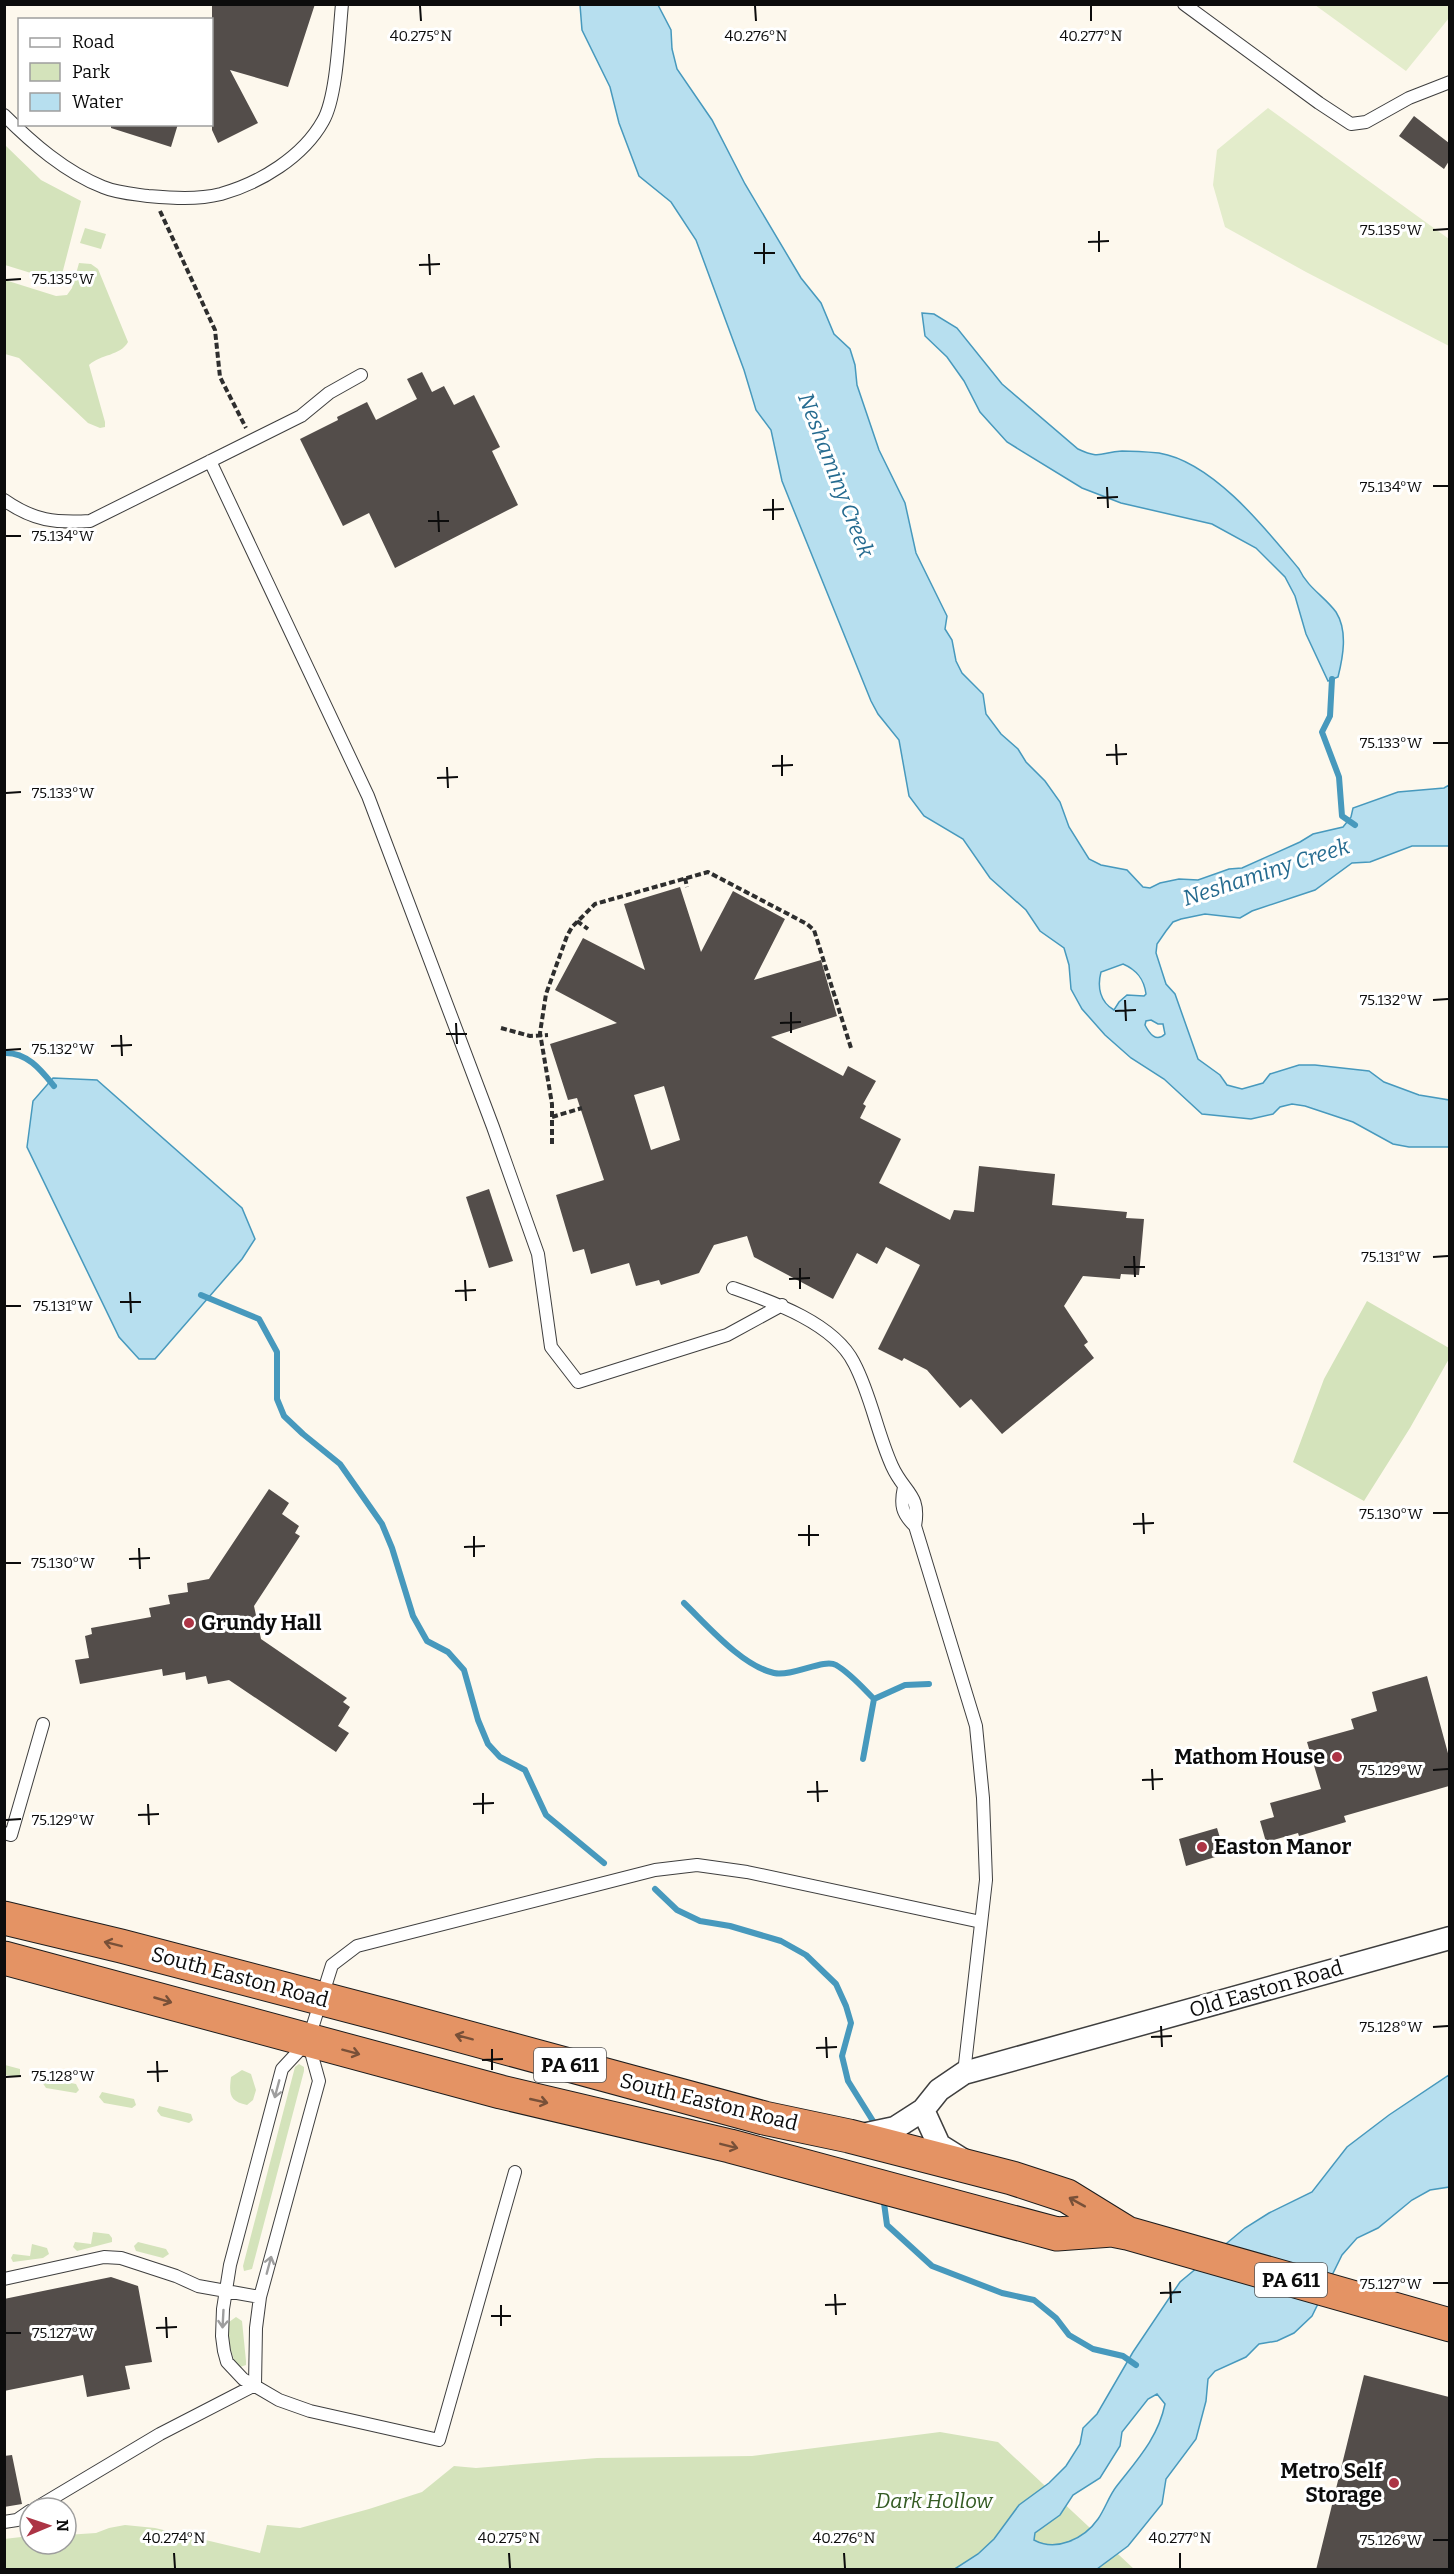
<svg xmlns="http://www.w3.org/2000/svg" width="1454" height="2574" font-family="Bitter,serif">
	<rect width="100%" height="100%" fill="#fdf8ed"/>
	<path fill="#d4e3bb" d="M5 145 41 180 81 201 60 282 5 265Z
		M85 228 106 234 101 249 80 243Z
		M79 263 91 264 98 269 128 342C120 356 101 354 89 365L105 422V427L100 428 88 423 19 358 5 354V280L56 296 67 295 72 288Z
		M1367 1301 1449 1348 1450 1357 1410 1428 1364 1501 1293 1462 1324 1379Z
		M299 2064 304 2067V2071L252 2269 244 2271 243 2266 295 2067Z
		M5 2065 20 2069V2077L5 2075Z
		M242 2070 251 2074 256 2090 253 2100 247 2105C229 2101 229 2094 231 2077Z
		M45 2078 76 2084 79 2090 76 2093 46 2088 42 2082Z
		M102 2092 134 2099 136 2105 132 2108 104 2103 99 2097Z
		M159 2106 191 2114 193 2120 189 2123 161 2116 157 2111Z
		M93 2232 109 2234 112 2238V2242L77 2251 73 2247 75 2242 91 2244Z
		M138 2242 166 2249 169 2254 163 2258 136 2251 134 2246Z
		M32 2244 47 2248 49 2254 43 2258 13 2262 11 2258 13 2254 30 2256Z
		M236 2317 242 2321 246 2361V2365L240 2367 235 2364 229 2343V2322Z
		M940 2432 998 2442 1134 2569 5 2570 4 2539 30 2536V2544H66V2535L96 2533 109 2528 125 2525 155 2528 260 2553 267 2525 300 2528 369 2509 422 2492 454 2466 476 2468 597 2458 752 2456Z"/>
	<path fill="#e3eccb" d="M1315 5H1449V18L1406 71Z
		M1268 108 1449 239V346L1306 272 1225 227 1213 185 1217 150Z"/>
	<path fill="#b7dfef" stroke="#4799bd" stroke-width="1.5" fill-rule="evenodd" d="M580 5H658L671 30 672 49 677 69 712 120 745 184 801 278 821 303 834 334 850 349 855 365 857 385 879 450 905 503 916 553 947 616 945 629 952 640 956 661 962 673 983 694 986 714 1001 734 1018 749 1026 762 1045 781 1060 802 1069 827 1089 859 1101 865 1127 870 1143 887 1150 888 1160 883 1179 879 1198 880 1229 869 1242 868 1300 842 1313 834 1343 827 1351 817 1353 808 1398 792 1444 788 1449 785V846H1412L1370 862 1352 863 1315 890 1252 911 1240 918 1205 914 1181 919 1173 922 1166 931 1157 944 1156 953 1166 984 1175 994 1198 1059 1220 1075 1227 1085 1242 1089 1263 1083 1270 1074 1299 1065H1315L1369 1071 1384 1082 1419 1095 1449 1100V1147H1409L1393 1144 1353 1122 1305 1106 1292 1104 1280 1107 1273 1114 1251 1119 1202 1114 1164 1079 1131 1058 1105 1035 1082 1009 1071 989 1069 965 1064 948 1040 931 1026 910 990 878 963 839 924 816 909 796 899 740 878 714 871 701 790 501 782 481 771 430 756 410 744 370 696 240 671 202 639 176 619 123 610 87 582 30ZM1123 964C1137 970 1144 979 1146 994L1144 996 1127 995 1119 1002 1114 1010C1100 1002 1097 987 1101 972ZM1151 1020 1158 1024H1163L1165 1034C1156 1043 1149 1033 1145 1025L1146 1021Z
		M922 313 934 314 957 328 1002 384 1078 449C1101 460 1101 452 1122 451 1134 451 1148 452 1159 453 1213 462 1266 529 1299 569 1308 588 1324 596 1336 612 1348 631 1343 657 1338 677L1328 681 1306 634 1295 596 1285 577 1256 548 1212 524 1121 503 1082 488 1007 442 980 412 964 381 947 357 925 336Z
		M53 1078 97 1080 242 1208 255 1239 242 1259 155 1359H139L119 1337 27 1147 33 1101Z
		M1449 2075V2187L1430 2190 1412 2200 1378 2228 1357 2238 1342 2255 1312 2316 1294 2333 1277 2341 1259 2344 1246 2357 1215 2371 1208 2379 1206 2401 1196 2439 1166 2479 1162 2504 1128 2546 1097 2569 953 2570 978 2554 994 2539 1019 2505 1049 2483 1066 2466 1080 2444 1083 2428 1097 2414 1133 2352 1180 2282 1245 2228 1269 2213 1312 2192 1347 2147 1389 2115ZM1157 2394 1165 2404C1158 2438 1137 2460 1116 2487 1109 2496 1105 2509 1098 2519 1084 2539 1056 2552 1034 2540L1035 2533 1060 2515 1073 2495 1100 2478 1120 2446 1122 2432 1148 2399Z"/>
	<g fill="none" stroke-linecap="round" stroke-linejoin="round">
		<path stroke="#4799bd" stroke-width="6" d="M1332 679 1330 716 1322 732 1339 777 1342 816 1355 825
			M4 1053C27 1052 41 1070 54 1086
			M201 1295 259 1319 277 1352V1399L284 1416 303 1434 340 1464 382 1524 392 1548 413 1616 427 1641 448 1652 464 1670 478 1720 488 1744 500 1757 525 1770 546 1815 604 1863
			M684 1603C707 1625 742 1666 774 1673 793 1677 824 1658 836 1665 850 1673 863 1688 874 1699
			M863 1759 874 1699 905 1685 929 1684
			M655 1889 677 1910 700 1921 730 1926 781 1941 806 1955 836 1984 846 2006 851 2023 842 2056 848 2081 873 2121
			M884 2203 887 2225 932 2266 1002 2293 1034 2300 1056 2318 1069 2335 1093 2349 1123 2356 1136 2365"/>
	</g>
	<path fill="#534d4a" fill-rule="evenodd" d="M212 4H315L288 87 230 70 258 123 218 143 212 130Z
		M1414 116 1449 143V161L1444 169 1399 136Z
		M111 124H178L171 147 111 128Z
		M422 372 432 392 444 386 454 405 474 395 500 447 492 451 518 505 395 568 369 513 343 526 300 439 338 420 337 417 367 402 376 420 417 399 407 379Z
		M680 887 701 952 733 891 785 919 754 980 821 960 837 1016 771 1037 843 1076 848 1066 876 1081 863 1104 866 1106 860 1118 901 1139 879 1183 950 1220 954 1210 974 1212 979 1166 1055 1174 1052 1205 1127 1212 1126 1218 1144 1219 1139 1275 1121 1274 1120 1279 1083 1276 1064 1306 1088 1342 1084 1345 1094 1358 1002 1434 971 1399 960 1408 927 1370 904 1358 902 1361 878 1349 920 1265 886 1247 877 1264 857 1253 833 1299 754 1257 747 1236 714 1245 699 1273 661 1285 659 1280 636 1286 629 1263 591 1274 584 1249 573 1252 556 1195 604 1180 577 1098 568 1100 550 1044 617 1023 555 990 583 938 645 970 624 904ZM664 1086 680 1140 651 1150 634 1095Z
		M489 1189 513 1261 489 1268 466 1197Z
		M269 1489 289 1503 282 1514 299 1526 295 1533 300 1536 254 1606 261 1639 347 1698 343 1702 350 1707 338 1726 349 1733 336 1752 229 1680 208 1684 206 1676 186 1680 185 1672 163 1676 162 1669 80 1684 75 1660 89 1658 85 1636 92 1634 91 1628 151 1617 149 1608 170 1604 168 1595 188 1592 187 1583 209 1579Z
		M1427 1676 1449 1757V1786L1344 1816 1346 1822 1299 1836 1298 1833 1266 1842 1260 1821 1274 1817 1270 1803 1321 1789 1307 1742 1354 1729 1351 1719 1377 1711 1372 1692Z
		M1217 1828 1225 1854 1186 1866 1179 1839Z
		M111 2277 138 2286 152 2362 125 2366 130 2389 87 2397 83 2375 4 2391V2299Z
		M1364 2375 1449 2397V2570H1316Z
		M12 2455 22 2504 4 2507V2456Z"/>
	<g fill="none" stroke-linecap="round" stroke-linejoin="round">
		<defs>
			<path id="lane" d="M1184 4 1319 103 1351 124 1366 122 1409 98 1450 82
				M4 115C32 143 65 172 103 187 117 193 134 194 148 196 172 198 197 200 221 194 260 183 303 157 323 121 337 97 339 34 342 4
				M210 461 368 796 493 1127 538 1254 551 1347 578 1382 727 1335 782 1305
				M4 500C34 521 55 523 90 521L301 416 329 393 361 375
				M733 1288C773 1302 834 1323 854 1363 871 1395 877 1433 892 1466 904 1493 921 1494 915 1526L976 1726 983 1798 986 1880 964 2073
				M904 1487C900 1505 902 1514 915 1526
				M4 1833 11 1835 43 1724
				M515 2172 439 2440 310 2411 279 2400 243 2379 227 2362 224 2351 222 2336 223 2309 230 2265 282 2069 308 2041 332 1965 357 1946 655 1870 697 1865 747 1872 981 1922
				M4 2279 104 2257 121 2258 176 2276 198 2286 260 2297
				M255 2385 256 2328 260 2297 319 2081 309 2045
				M36 2508 160 2434 255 2385
				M4 2522 17 2520 30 2511"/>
			<path id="street" d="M923 2110 939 2145 963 2160
				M862 2135 895 2128 923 2110 939 2090 964 2073 1450 1938"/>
			<path id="highway" d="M4 1918 121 1946 392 2017 764 2118 849 2136 1012 2178 1067 2196 1127 2233
				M4 1958 501 2092 730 2146 1057 2234 1112 2230 1127 2233 1450 2325"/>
		</defs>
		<use href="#lane" stroke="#3f3f3f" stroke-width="14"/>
		<use href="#street" stroke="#3f3f3f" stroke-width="25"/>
		<use href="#highway" stroke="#1d1d1d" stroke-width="35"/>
		<path stroke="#2e2e2e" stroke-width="4" stroke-dasharray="6 3" stroke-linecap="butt" d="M160 211 215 330 220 377 246 428
			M685 878 687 887
			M577 921 588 929
			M501 1028 530 1036 548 1035
			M552 1117 582 1108
			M552 1144V1104L540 1033 546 994 567 936 572 927 595 904 708 872 807 924 814 930 851 1048"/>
		<use href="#lane" stroke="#fff" stroke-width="12"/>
		<use href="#street" stroke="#fff" stroke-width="22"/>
		<use href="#highway" stroke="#e49364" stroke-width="33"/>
	</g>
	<defs><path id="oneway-shaft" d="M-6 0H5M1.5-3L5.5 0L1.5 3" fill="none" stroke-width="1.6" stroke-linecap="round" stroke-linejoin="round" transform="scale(1.5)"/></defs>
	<g stroke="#785038">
		<use href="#oneway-shaft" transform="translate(113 1944) rotate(-166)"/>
		<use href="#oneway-shaft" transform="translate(163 2000) rotate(16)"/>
		<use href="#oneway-shaft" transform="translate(464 2037) rotate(-165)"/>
		<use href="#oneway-shaft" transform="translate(351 2052) rotate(15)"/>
		<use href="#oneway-shaft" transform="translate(539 2101) rotate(13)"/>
		<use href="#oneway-shaft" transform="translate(729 2146) rotate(14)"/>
		<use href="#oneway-shaft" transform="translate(1077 2202) rotate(-151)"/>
	</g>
	<g stroke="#9e9e9e">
		<use href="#oneway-shaft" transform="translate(277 2089) rotate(105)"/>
		<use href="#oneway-shaft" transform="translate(269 2265) rotate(-75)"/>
		<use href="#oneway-shaft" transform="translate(223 2319) rotate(93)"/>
	</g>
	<path fill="none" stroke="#0c0c0c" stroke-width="2" d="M420 6 421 21M755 6 756 21M1091 6V21M1433 230 1448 229M1099 231V252M1088 242 1109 241M764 243V264M754 253H775M429 254 430 275M419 265 440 264M6 280 21 279M1433 486H1448M1107 487 1108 508M1097 498 1118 497M773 499V520M763 510 784 509M438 511 439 532M428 521H449M6 536H21M1433 743H1448M1116 744 1117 765M782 755V776M1106 755 1127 754M772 766 793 765M447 767 448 788M437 778 458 777M6 793 21 792M1125 1000 1126 1021M1433 1000 1448 999M1115 1011 1136 1010M791 1012V1033M456 1023 457 1044M780 1023 801 1022M446 1034H467M121 1035 122 1056M111 1046 132 1045M6 1050 21 1049M1134 1256 1135 1277M1433 1257 1448 1256M1124 1267H1145M800 1268V1289M789 1279 810 1278M465 1280 466 1301M455 1291 476 1290M130 1292 131 1313M120 1302H141M6 1306H21M1143 1513 1144 1534M1433 1513H1448M1133 1524 1154 1523M809 1525V1546M798 1535H819M474 1536V1557M464 1547 485 1546M139 1548 140 1569M129 1559 150 1558M6 1563H21M1152 1769 1153 1790M1433 1770 1448 1769M1142 1780 1163 1779M817 1781 818 1802M807 1792 828 1791M483 1793V1814M148 1804 149 1825M473 1804 494 1803M138 1815 159 1814M6 1820 21 1819M1161 2026 1162 2047M1433 2027 1448 2026M826 2037 827 2058M1151 2037 1172 2036M816 2048 837 2047M492 2049V2070M482 2060 503 2059M157 2061 158 2082M147 2072 168 2071M6 2077 21 2076M1170 2282 1171 2303M1433 2283H1448M1160 2293 1181 2292M835 2294 836 2315M501 2305V2326M825 2305 846 2304M491 2316H511M166 2317 167 2338M156 2328 177 2327M6 2333H21M1433 2540H1448M174 2553 175 2568M509 2553 510 2568M844 2553 845 2568M1180 2553V2568"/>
	<g fill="#ac3445" stroke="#fff" stroke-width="2">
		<circle cx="189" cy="1623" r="6"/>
		<circle cx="1337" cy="1757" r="6"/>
		<circle cx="1202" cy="1847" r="6"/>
		<circle cx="1394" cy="2483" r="6"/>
	</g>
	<g text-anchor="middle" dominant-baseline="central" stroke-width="6" stroke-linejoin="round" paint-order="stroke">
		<g fill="#fff" stroke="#555" stroke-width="1.5">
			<rect x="534" y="2048" width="72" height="34" rx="4.5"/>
			<rect x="1255" y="2263" width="72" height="34" rx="4.5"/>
		</g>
		<g font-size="20" font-weight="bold" fill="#0c0c0c">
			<text x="570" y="2065">PA 611</text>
			<text x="1291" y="2280">PA 611</text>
		</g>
		<g font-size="21" font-weight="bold" fill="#0c0c0c" stroke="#fff" text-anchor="start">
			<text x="201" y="1623">Grundy Hall</text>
			<text x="1325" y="1757" text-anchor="end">Mathom House</text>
			<text x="1214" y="1847">Easton Manor</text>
			<text x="1382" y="2471" text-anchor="end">Metro Self<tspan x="1382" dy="24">Storage</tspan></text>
		</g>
		<g font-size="21" fill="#0c0c0c" stroke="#fff">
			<text transform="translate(240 1977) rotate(15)">South Easton Road</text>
			<text transform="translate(1266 1989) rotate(-16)">Old Easton Road</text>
			<text transform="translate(709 2102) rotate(14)">South Easton Road</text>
		</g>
		<g font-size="21" font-style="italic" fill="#355c24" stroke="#fff">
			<text x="934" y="2501">Dark Hollow</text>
		</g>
		<g font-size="22" font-style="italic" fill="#246a8f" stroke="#fff">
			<text transform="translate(836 475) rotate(69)">Neshaminy Creek</text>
			<text transform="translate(1266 872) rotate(-18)">Neshaminy Creek</text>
		</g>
	</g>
	<g font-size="15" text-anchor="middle" fill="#0c0c0c" stroke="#fff" stroke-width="6" stroke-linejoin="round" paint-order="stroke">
		<text x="421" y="41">40.275°N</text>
		<text x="756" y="41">40.276°N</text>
		<text x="1091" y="41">40.277°N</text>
		<text x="1391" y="235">75.135°W</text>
		<text x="63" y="284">75.135°W</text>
		<text x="1391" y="492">75.134°W</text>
		<text x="63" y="541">75.134°W</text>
		<text x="1391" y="748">75.133°W</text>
		<text x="63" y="798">75.133°W</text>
		<text x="1391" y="1005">75.132°W</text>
		<text x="63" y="1054">75.132°W</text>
		<text x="1391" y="1262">75.131°W</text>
		<text x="63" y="1311">75.131°W</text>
		<text x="1391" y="1519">75.130°W</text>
		<text x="63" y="1568">75.130°W</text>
		<text x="1391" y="1775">75.129°W</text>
		<text x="63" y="1825">75.129°W</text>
		<text x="1391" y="2032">75.128°W</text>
		<text x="63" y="2081">75.128°W</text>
		<text x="1391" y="2289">75.127°W</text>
		<text x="63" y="2338">75.127°W</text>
		<text x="174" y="2543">40.274°N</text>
		<text x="509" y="2543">40.275°N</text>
		<text x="844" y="2543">40.276°N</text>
		<text x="1180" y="2543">40.277°N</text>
		<text x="1391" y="2545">75.126°W</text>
	</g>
	<rect width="1454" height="2574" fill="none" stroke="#0c0c0c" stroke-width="12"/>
	<rect x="18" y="18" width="195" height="108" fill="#ffffff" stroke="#9e9e9e" stroke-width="1.5"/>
	<rect x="30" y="38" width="30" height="9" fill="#ffffff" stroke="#9e9e9e" stroke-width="1.5"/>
	<text x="72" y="48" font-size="18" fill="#0c0c0c">Road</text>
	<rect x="30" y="63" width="30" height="18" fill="#d4e3bb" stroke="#9e9e9e" stroke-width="1.5"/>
	<text x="72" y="78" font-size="18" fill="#0c0c0c">Park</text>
	<rect x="30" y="93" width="30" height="18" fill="#b7dfef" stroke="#9e9e9e" stroke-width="1.5"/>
	<text x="72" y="108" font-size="18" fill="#0c0c0c">Water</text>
	<g transform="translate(48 2526) rotate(88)"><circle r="28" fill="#ffffff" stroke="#9e9e9e" stroke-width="1.5"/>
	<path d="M0-4.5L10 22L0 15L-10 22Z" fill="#ac3445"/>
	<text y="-9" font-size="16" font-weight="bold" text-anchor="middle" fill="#0c0c0c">N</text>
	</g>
</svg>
